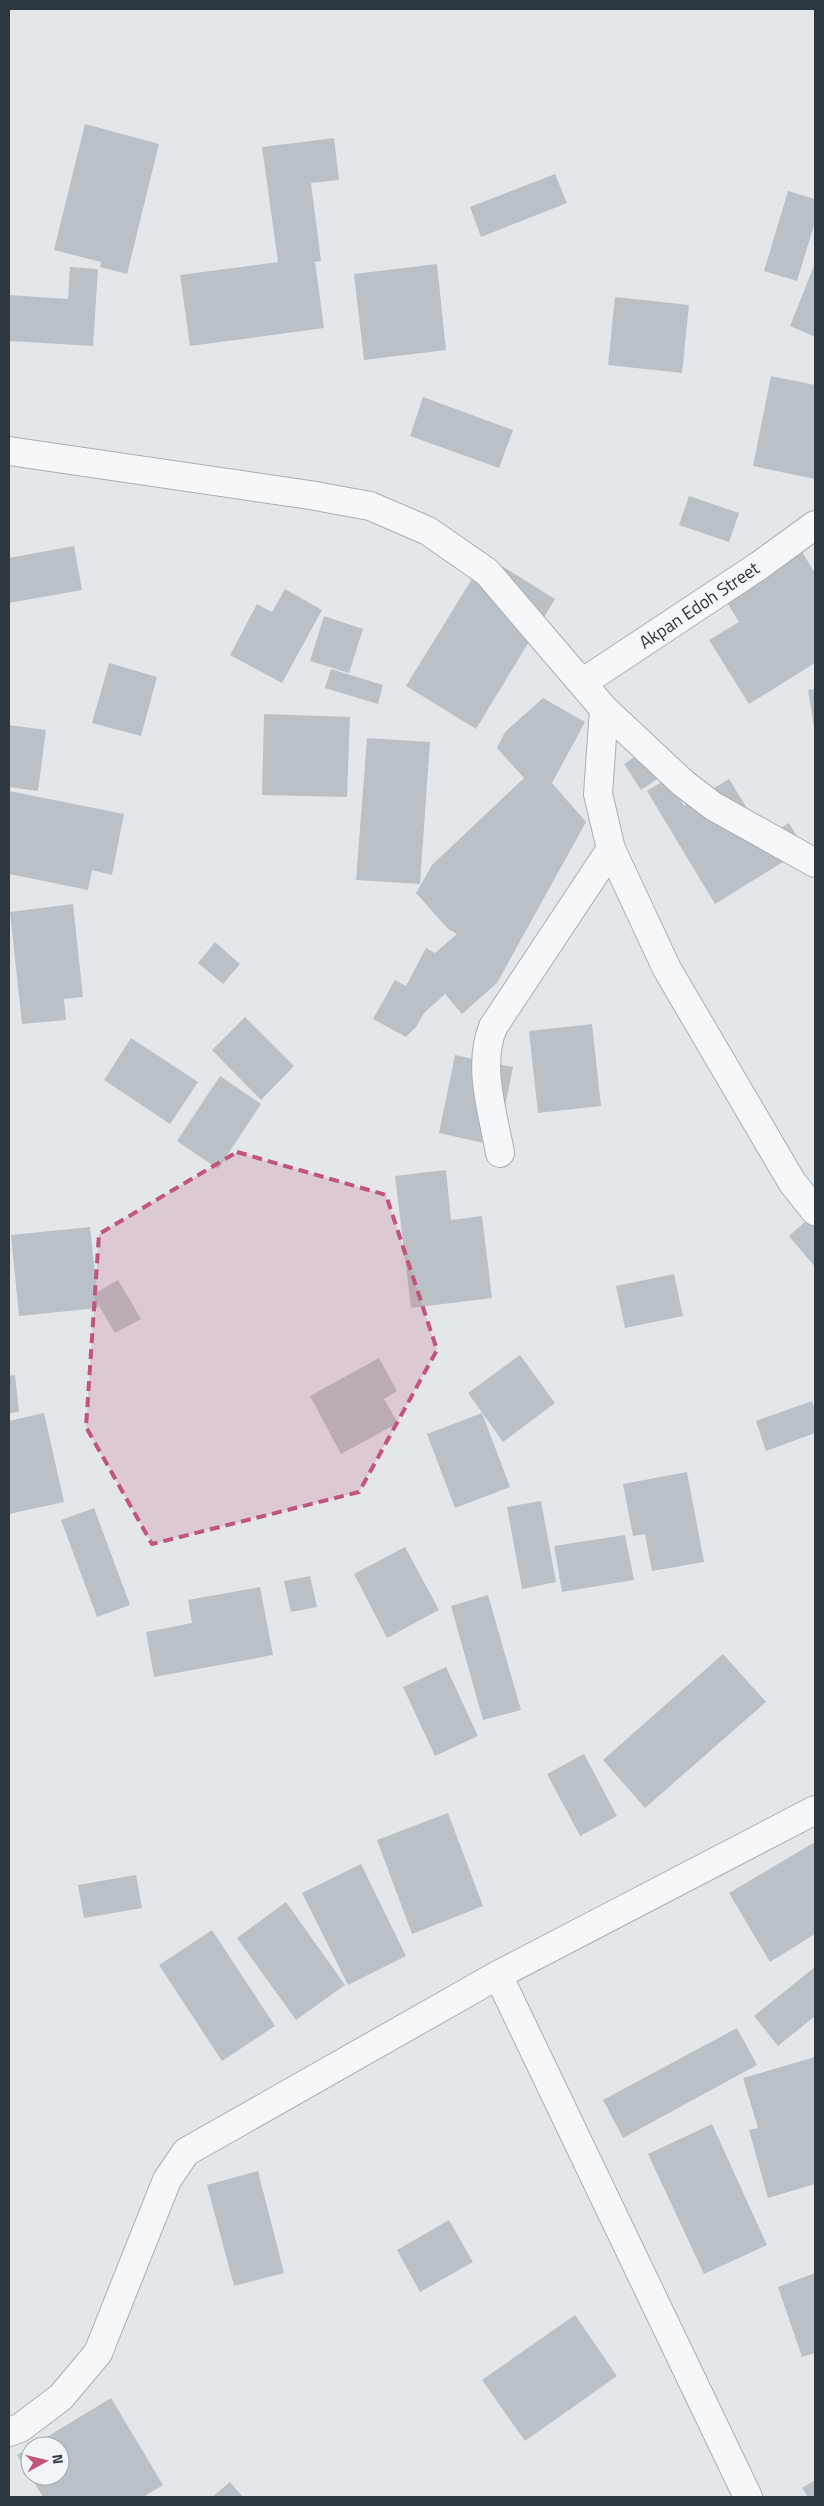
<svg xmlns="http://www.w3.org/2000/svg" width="824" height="2506" font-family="'Titillium Web',sans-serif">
	<rect width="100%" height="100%" fill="#e3e7ea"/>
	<path fill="#bac1c6" d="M85 124 159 144 127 274 100 267 101 262 54 250Z
		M334 138 339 180 311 183 321 261 315 262 324 328 190 346 180 275 278 262 262 147Z
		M555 174 567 203 481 237 470 207Z
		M788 191 815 199V222L797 281 764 271Z
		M815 263V337L790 326Z
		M437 264 446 350 364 360 354 274Z
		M70 267 98 269 93 346 9 341V295L68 299Z
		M615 297 689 305 682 373 608 365Z
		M771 376 815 385V479L753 466Z
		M423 397 513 430 499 468 410 436Z
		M689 496 739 513 729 542 679 525Z
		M74 546 82 590 9 603V558Z
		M799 547 815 573V663L749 704 709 640 739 622 722 594Z
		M486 556 555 599 476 729 406 686Z
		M285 589 322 610 282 683 230 655 257 604 272 612Z
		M324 616 363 629 349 673 310 661Z
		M109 663 157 677 141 736 92 723Z
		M331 669 383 685 378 704 325 688Z
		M815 689V727H814L808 690Z
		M543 698 585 722 552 783 586 822 497 983 462 1014 445 994 424 1013 416 1027 406 1037 373 1019 395 980 406 986 426 948 435 953 457 934 448 929 416 893 432 865 524 778 497 748 505 732Z
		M264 714 350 717 347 797 262 795Z
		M9 725 46 730 38 791 9 787Z
		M367 738 430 742 420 884 356 880Z
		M646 749 663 775 641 790 624 764Z
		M668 778 684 806 729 779 765 837 789 823 804 849 715 904 647 791Z
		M9 791 124 814 112 875 92 870 88 890 9 874Z
		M73 904 83 997 64 999 66 1020 22 1024 10 912Z
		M215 942 240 964 223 984 198 963Z
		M245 1017 294 1066 261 1100 212 1050Z
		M592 1024 601 1106 538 1113 529 1031Z
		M131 1038 198 1082 170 1124 104 1080Z
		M455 1055 513 1067 497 1146 439 1133Z
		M220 1076 261 1104 218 1169 177 1141Z
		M446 1170 451 1220 482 1216 492 1298 411 1308 395 1176Z
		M815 1213V1267L789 1236Z
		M90 1227 97 1292 118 1280 141 1319 115 1333 98 1304V1308L19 1316 11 1235Z
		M674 1274 683 1316 625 1328 616 1286Z
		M520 1355 555 1403 503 1442 468 1393Z
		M379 1358 397 1391 384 1399 398 1423 341 1454 310 1396Z
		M15 1375 19 1412 9 1413V1376Z
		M812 1401 815 1411V1433L766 1451 756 1421Z
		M44 1413 64 1502 9 1514V1421Z
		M482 1413 510 1487 455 1508 427 1434Z
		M687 1472 704 1562 652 1571 645 1534 633 1536 623 1484Z
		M541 1501 556 1582 522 1589 507 1507Z
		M94 1508 130 1605 97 1617 61 1520Z
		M625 1535 634 1580 562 1592 554 1546Z
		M405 1547 439 1610 387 1638 354 1574Z
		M310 1576 317 1607 291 1612 284 1581Z
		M260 1587 273 1655 154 1677 146 1632 192 1623 188 1600Z
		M488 1595 521 1710 483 1720 451 1606Z
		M723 1654 766 1702 645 1808 603 1760Z
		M446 1667 478 1736 435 1756 403 1687Z
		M584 1754 617 1816 580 1836 547 1774Z
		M448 1813 483 1906 412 1934 377 1840Z
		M815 1842V1934L770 1962 729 1893Z
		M361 1864 406 1956 348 1985 302 1893Z
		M136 1875 142 1908 84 1918 78 1885Z
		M286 1902 345 1985 296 2020 237 1938Z
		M212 1930 275 2026 222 2061 159 1965Z
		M815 1967V2016L778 2046 754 2016Z
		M737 2028 757 2065 623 2138 603 2100Z
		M815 2057V2184L768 2198 749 2130 758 2128 743 2078Z
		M712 2124 767 2245 704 2274 648 2154Z
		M258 2171 284 2273 234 2286 207 2185Z
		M449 2220 473 2262 420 2292 397 2250Z
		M815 2273V2353L802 2357 778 2287Z
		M575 2315 617 2376 525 2441 482 2380Z
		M111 2398 163 2485 143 2497H43L17 2455 30 2447V2476H60V2446H32Z
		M815 2480V2497H808L802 2488Z
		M230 2482 243 2497H212Z"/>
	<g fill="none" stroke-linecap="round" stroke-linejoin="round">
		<defs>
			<path id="minor" d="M9 451 310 495 370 506 428 531 487 572 604 709 683 783 713 806 815 863
				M582 683 760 565 815 525
				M604 709 598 794 611 849 667 969 792 1182 815 1211
				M500 1153C493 1113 477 1066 493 1027L611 849
				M498 1975 748 2497
				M9 2432 20 2428 61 2397 98 2353 167 2180 186 2152 498 1975 815 1810"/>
		</defs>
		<use href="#minor" stroke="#a8afb4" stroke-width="30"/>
		<use href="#minor" stroke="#f5f7f8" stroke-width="28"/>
	</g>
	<path fill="#c2557a" fill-opacity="0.2" stroke="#c2557a" stroke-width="4" stroke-dasharray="10 6" stroke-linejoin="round" d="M237 1152 386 1195 437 1350 359 1492 152 1544 86 1427 99 1234Z"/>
	<g text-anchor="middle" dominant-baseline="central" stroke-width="4.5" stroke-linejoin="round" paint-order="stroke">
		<g font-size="18" fill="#2c3740" stroke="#f2f5f7">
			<text transform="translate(699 605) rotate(-34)">Akpan Edoh Street</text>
		</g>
	</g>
	<rect width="824" height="2506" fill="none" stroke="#2c3740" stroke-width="20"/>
	<g transform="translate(45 2461) rotate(82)"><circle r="24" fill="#f2f5f7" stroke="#a3a9ae"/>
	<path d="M0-4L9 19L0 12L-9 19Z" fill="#c2557a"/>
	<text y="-8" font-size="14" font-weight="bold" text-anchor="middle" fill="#2c3740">N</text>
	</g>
</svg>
